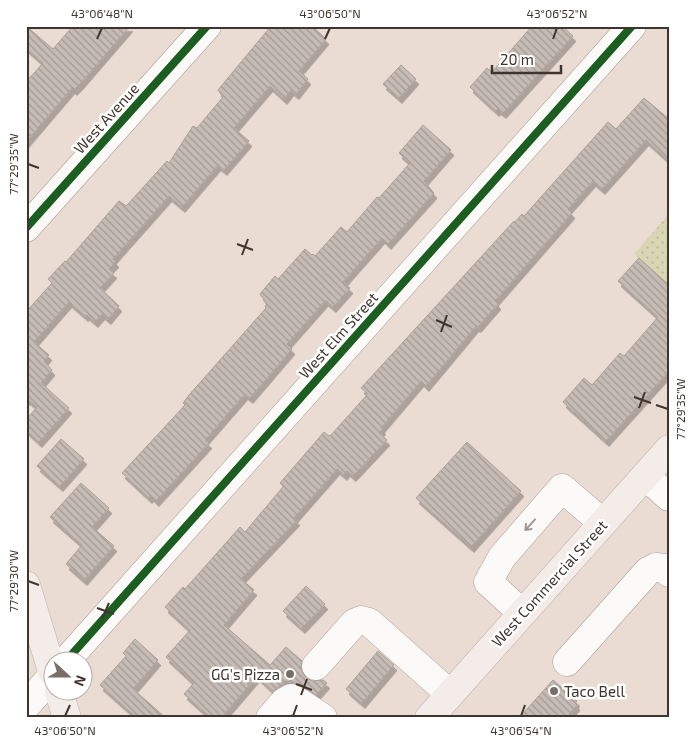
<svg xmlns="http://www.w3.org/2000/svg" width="695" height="744" font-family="'Exo 2',sans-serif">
<defs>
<pattern id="grass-dots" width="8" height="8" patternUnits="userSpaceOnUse" patternTransform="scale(1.25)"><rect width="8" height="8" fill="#d9d6b4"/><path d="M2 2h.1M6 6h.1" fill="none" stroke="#bbb89b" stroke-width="1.8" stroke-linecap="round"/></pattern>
<pattern id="building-back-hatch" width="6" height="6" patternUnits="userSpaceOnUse" patternTransform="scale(1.25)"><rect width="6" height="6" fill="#c6bcb5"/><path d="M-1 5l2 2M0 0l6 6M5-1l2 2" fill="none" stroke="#a29a94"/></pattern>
<filter id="shadow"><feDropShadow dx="3" dy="5.5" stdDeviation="0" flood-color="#0004"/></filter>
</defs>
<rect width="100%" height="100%" fill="#eadcd3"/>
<path fill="url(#grass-dots)" d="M669 214V285L634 254Z"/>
<path fill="url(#building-back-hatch)" stroke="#aba099" filter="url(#shadow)" d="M26 26 53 49 73 26H130L80 84 74 90 72 88 26 142V82L43 63 26 48Z
M271 26H312L326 39 299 71 308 79 296 94 291 90 284 99 270 86 234 128 249 141 224 170 218 165 182 207 169 196 113 259 116 262 109 269 114 273 100 288 119 306 108 319 102 314 95 322 87 315 85 316 69 302 34 342 49 355 44 361 52 370 41 383 69 408 39 442 26 430V420L37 407 27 399 26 400V312L52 283 48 279 65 261 66 262 119 201 126 206 128 204 167 161 169 163 193 126 197 128 223 97 218 90Z
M532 26H562L573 36 503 113 498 109 496 111 470 87 487 68 492 72Z
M401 65 416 79 399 98 383 84Z
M644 98 669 119V161L646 140 602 189 593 181 568 209 572 213 495 301 498 304 478 327 476 326 426 386 421 381 381 428 383 429 379 433 387 440 353 476 347 471 344 475 337 469 294 518 297 520 241 579 254 590 224 625 270 665 286 647 302 661 301 670 306 678 313 681 323 680 327 683 316 695 302 685 286 681 273 691 257 676 221 718H211L184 694 194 683 166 657 190 630 165 607 183 587 185 589 240 527 245 532 282 488 283 486 280 483 324 432 329 436 331 435 366 396 367 393 361 388 514 221 515 222 522 214 524 216 608 122 616 129Z
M423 125 451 150 424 181 434 193 388 244 382 238 343 282 350 288 333 307 326 301H325L287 344 292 349 250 398 245 394 205 440 209 443 156 501 151 496 149 498 122 473 185 405 183 403 189 395 266 308 265 306 267 304 260 294 275 276 278 279 305 249 312 255 313 254 315 256 341 227 347 232 377 197 379 198 410 163 399 153Z
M639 258 669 285V371L606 441 563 402 584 378 592 385 620 353 624 356 658 317 618 281Z
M61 439 84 459 60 486 37 466Z
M467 442 521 491 471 547 416 498Z
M81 483 109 508 92 527 114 546 84 580 66 564 82 545 50 517Z
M306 586 325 604 302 628 283 611Z
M135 639 158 660 133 689 166 718H137L100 685 126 656 123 653Z
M378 651 394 665 362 703 346 689Z
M553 680 577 701 575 703 577 705 566 718H519Z"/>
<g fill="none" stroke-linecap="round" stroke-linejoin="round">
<g stroke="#aaa099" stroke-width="29">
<path id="minor" d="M26 228 207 26
M645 476 669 497
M522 613 488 582 502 557 562 488 603 523
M65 662 632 26
M567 662 648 571 656 567 664 568 669 573
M316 666 354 623 361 620 369 622 450 694
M26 706 52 676
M270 718 284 702 291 698 296 700 323 718"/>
</g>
<g stroke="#c1b1aa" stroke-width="29">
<path id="major" d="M26 585 52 671
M59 692 67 718
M429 718 669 449"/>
</g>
<use href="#minor" stroke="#fcfaf8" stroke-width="28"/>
<use href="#major" stroke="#f4ece9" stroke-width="28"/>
<g stroke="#fff" stroke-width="11">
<path id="cycleway" d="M26 228 207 26
M65 662 632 26"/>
</g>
<use href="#cycleway" stroke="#1b5e20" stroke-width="8"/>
</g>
<defs><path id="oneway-shaft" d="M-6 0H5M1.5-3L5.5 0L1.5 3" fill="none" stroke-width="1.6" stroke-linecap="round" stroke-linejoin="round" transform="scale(1.25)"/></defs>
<use stroke="#9d9893" href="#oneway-shaft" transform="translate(530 525) rotate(132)"/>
<path fill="none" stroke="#3e352e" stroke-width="2" d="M97 39 102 28M325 39 330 28M553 39 557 28M28 164 39 168M237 244 253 250M242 255 248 239M436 320 452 327M441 332 447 315M634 397 651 403M656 405 668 409M639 408 645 392M28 581 39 585M97 608 114 614M102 619 109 603M296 684 312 690M301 695 307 679M65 716 70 705M293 716 297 705M521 716 525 705"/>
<g fill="#7a6f68" stroke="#fff" stroke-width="2">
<circle cx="290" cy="674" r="5"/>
<circle cx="554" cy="691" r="5"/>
</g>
<g text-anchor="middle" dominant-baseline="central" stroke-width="5" stroke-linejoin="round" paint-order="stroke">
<g font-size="15" fill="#3e352e" stroke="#fff">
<text transform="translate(106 118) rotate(-48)">West Avenue</text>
<text transform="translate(338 335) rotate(-48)">West Elm Street</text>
<text transform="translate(549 583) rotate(-48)">West Commercial Street</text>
</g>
<g font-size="15" fill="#3e352e" stroke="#fff" text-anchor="end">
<text x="280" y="674">GG's Pizza</text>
<text x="564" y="691" text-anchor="start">Taco Bell</text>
</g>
</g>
<rect width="695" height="744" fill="none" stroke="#ffffff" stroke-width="55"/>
<g transform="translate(68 676) rotate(111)"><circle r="24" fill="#ffffff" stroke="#b2aeab"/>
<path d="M0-4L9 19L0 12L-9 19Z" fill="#7a6f68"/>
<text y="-8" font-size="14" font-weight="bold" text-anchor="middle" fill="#3e352e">N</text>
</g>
<path d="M492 65v8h69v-8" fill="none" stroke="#3e352e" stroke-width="2.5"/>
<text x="500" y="65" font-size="15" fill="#3e352e" stroke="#ffffff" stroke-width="4" paint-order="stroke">20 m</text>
<rect x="28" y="28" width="640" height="688" fill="none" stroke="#3e352e" stroke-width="2"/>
<g font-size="12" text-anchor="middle" fill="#3e352e">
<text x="102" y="18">43°06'48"N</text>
<text x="330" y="18">43°06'50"N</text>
<text x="557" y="18">43°06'52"N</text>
<text transform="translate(14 164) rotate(-90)" y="4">77°29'35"W</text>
<text transform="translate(681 409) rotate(-90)" y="4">77°29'35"W</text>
<text transform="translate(14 581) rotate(-90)" y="4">77°29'30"W</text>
<text x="65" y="735">43°06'50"N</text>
<text x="293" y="735">43°06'52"N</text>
<text x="521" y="735">43°06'54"N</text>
</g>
</svg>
